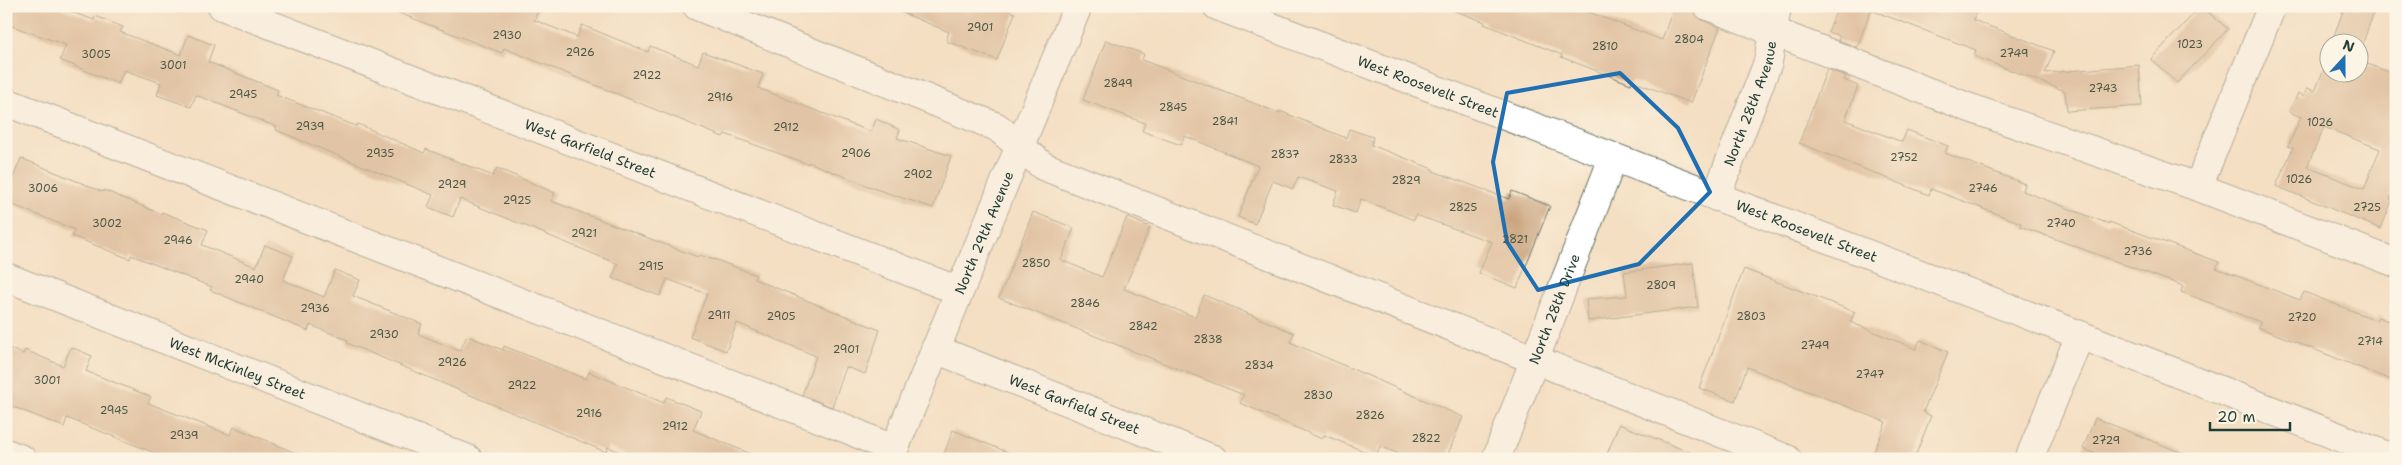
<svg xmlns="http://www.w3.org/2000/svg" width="2402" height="465" font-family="'Shantell Sans',sans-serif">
<rect width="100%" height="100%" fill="#fcf5e5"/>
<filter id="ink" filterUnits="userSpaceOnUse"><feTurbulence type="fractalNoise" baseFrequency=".02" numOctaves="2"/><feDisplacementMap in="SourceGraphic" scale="10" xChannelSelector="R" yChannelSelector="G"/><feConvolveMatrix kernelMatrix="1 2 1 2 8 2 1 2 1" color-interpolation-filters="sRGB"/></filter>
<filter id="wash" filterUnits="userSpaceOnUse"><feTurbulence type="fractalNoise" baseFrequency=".0096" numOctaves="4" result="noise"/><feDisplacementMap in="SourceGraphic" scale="20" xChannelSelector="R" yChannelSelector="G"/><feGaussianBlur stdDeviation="1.12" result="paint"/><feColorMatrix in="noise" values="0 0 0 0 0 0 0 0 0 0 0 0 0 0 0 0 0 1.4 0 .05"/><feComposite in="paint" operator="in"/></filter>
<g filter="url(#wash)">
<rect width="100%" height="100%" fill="#f4dfc2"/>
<g id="blocks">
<path fill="#cba580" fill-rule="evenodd" d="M6 6H55L94 20 95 16 123 27 120 32 181 55 188 35 214 45 208 62 278 90 276 95 356 126 358 124 424 153 426 149 493 176 497 168 555 193 551 201 698 257 699 255 714 260V259L756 275 754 279 880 330 865 374 846 367 832 407 802 395 816 356 737 323 726 351 690 337 707 294 667 279 660 296 612 278 618 264 460 199 453 217 428 207 433 195 276 130 277 127 196 95 191 107 157 95 161 83 124 70 118 84 60 60 66 45 6 24Z
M386 6H540L534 20 577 37 582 25 648 52 650 46 698 65 703 52 763 74 758 88 871 132 876 119 900 130 897 138 951 156 933 208 876 189 808 162V164L725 134 723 137 504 48 502 53 386 8Z
M886 6H996L1015 13 997 60 946 41 949 32Z
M1448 6H1573L1662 40 1674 6H1681L1694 11 1702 20 1720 27 1691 103 1632 81 1631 84 1561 57 1562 55 1484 24 1485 22 1447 8Z
M1838 6H1979L1973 20 2054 51 2045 73 2139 65 2142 106 2067 111 2065 91 1974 56 1976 50 1871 10 1857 47 1838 40 1840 36 1828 32Z
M2201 6 2228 29 2177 83 2151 59Z
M2345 6H2376L2360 51V42H2334L2336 39 2333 38Z
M1106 40 1144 54 1142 60 1279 113 1280 111 1346 138 1349 129 1373 137 1371 145 1433 169V171L1509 199 1512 191 1550 206 1517 288 1479 273 1492 242 1416 215 1414 220 1361 199 1356 213 1333 205 1338 191 1298 177 1293 189 1273 181 1255 224 1238 217 1258 166 1185 136 1181 145 1142 131 1145 123 1083 100Z
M2330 55V72H2360V61L2396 75V183L2390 199 2392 200 2381 229 2276 186 2293 148 2288 146 2301 117 2289 112 2298 93 2304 96 2307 88 2315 91ZM2324 127 2380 149 2364 189 2307 167Z
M1827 69 1846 76 1844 80 1858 86 1845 120 1902 142 1907 130 1948 146 1945 153 2025 184 2023 191 2109 224V222L2219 262 2216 268 2300 300 2304 292 2376 320 2378 317 2396 324V382L2258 327 2260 322 2181 292 2183 286 2020 226 2021 223 1931 189 1929 195 1799 143Z
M21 158 103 192 104 190 161 214 162 212 208 230 202 245 256 267 265 245 293 256 283 280 324 297 335 270 360 280 353 296 422 324 418 334 460 351 467 336 503 350 504 346 586 379 589 372 664 403 666 397 701 411 693 430 763 459H637L608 447 606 452 347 343 348 340 310 325 308 331 210 290 212 287 131 255 130 259 72 236 75 230 6 202V195Z
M1033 212 1074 228 1061 260 1102 277 1127 217 1150 227 1124 289 1195 317 1204 295 1294 333 1290 342 1463 417 1446 459H1411L1380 446 1376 456 1324 435 1322 439 1240 403 1244 395 999 298Z
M1693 263 1698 307 1588 321 1586 299 1627 296 1624 272Z
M1744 269 1855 312 1850 322 1916 349 1920 340 1948 352 1923 412 1931 416 1914 459H1871L1886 422 1747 367 1735 401 1699 388Z
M6 347 23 354 25 350 63 366 71 347 92 356 86 371 151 397 148 403 230 435 234 427 310 459H170L67 418 64 427 6 404Z
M2095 418 2195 458 2194 459H2109L2083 449Z
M1619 424 1704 458V459H1605Z
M953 430 1022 458 1021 459H942Z"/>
</g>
</g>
<g filter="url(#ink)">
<use href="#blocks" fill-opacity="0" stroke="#6a7666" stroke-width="1"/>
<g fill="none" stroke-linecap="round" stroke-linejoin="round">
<g stroke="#6a7666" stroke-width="30">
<g id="minor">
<path id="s1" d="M222 6 959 291"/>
<path d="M697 6 997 127 1043 166 1787 459"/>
<path id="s2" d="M1217 6 2080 335 2395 459"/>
<path d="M1708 6 1970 108 2198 187 2396 263"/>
<path d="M6 102 847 429 894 450"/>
<path d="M2198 187 2272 6"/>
<path id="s3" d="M1716 197 1768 62 1777 6"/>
<path id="s4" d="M6 277 468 459"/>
<path id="s5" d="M935 349 1213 459"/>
<path d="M6 453 22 459"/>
<path id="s6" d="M890 459 1078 6"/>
<path id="s7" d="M1496 459 1613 158"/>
<path d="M2029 459 2080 335"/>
</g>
</g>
<use href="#minor" stroke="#fff" stroke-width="28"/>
</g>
</g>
<path d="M0 0H2402V465H0ZM1620 73 1678 128 1710 192 1639 264 1538 290 1507 242 1493 162 1507 93Z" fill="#f4dfc2" fill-opacity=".55" fill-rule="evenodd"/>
<path fill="none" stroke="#1f6fb2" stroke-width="4" stroke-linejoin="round" d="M1620 73 1678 128 1710 192 1639 264 1538 290 1507 242 1493 162 1507 93Z"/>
<g text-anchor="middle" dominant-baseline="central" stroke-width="5" stroke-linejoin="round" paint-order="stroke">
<g font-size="11" fill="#4a5747">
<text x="980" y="27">2901</text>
<text x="507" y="35">2930</text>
<text x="1689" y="39">2804</text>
<text x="2190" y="44">1023</text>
<text x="1605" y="46">2810</text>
<text x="580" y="52">2926</text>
<text x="2014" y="53">2749</text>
<text x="96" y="54">3005</text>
<text x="173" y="65">3001</text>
<text x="647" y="75">2922</text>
<text x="1118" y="83">2849</text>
<text x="2103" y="88">2743</text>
<text x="243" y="94">2945</text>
<text x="720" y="97">2916</text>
<text x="1173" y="107">2845</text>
<text x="1225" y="121">2841</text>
<text x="2320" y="122">1026</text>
<text x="310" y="126">2939</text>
<text x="786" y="127">2912</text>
<text x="380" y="153">2935</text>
<text x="856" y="153">2906</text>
<text x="1285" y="154">2837</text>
<text x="1904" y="157">2752</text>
<text x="1343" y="159">2833</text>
<text x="918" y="174">2902</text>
<text x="2299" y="179">1026</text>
<text x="1406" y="180">2829</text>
<text x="452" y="184">2929</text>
<text x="43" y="188">3006</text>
<text x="1983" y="188">2746</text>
<text x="517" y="200">2925</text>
<text x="1463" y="207">2825</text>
<text x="2367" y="207">2725</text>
<text x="107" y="223">3002</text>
<text x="2061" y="223">2740</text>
<text x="584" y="233">2921</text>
<text x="1515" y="239">2821</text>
<text x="178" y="240">2946</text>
<text x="2138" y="251">2736</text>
<text x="1036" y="263">2850</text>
<text x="651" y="266">2915</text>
<text x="249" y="279">2940</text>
<text x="1661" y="285">2809</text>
<text x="1085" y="303">2846</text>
<text x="315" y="308">2936</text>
<text x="719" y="315">2911</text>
<text x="781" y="316">2905</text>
<text x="1751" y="316">2803</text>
<text x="2302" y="317">2720</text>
<text x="1143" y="326">2842</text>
<text x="384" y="334">2930</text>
<text x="1208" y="339">2838</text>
<text x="2370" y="341">2714</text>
<text x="1815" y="345">2749</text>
<text x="846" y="349">2901</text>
<text x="452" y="362">2926</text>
<text x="1259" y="365">2834</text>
<text x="1870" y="374">2747</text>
<text x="47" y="380">3001</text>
<text x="522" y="385">2922</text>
<text x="1318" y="395">2830</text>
<text x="114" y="410">2945</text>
<text x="589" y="413">2916</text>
<text x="1370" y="415">2826</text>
<text x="675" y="426">2912</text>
<text x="184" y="435">2939</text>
<text x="1426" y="438">2822</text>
<text x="2106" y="440">2729</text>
</g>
<g font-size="14" fill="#1f3d34" stroke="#fcf5e5">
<text stroke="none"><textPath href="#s2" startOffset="226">West Roosevelt Street</textPath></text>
<text stroke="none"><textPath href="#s3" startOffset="100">North 28th Avenue</textPath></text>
<text stroke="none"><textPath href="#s1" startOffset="395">West Garfield Street</textPath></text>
<text stroke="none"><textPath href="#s2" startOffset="631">West Roosevelt Street</textPath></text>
<text stroke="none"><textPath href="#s6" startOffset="245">North 29th Avenue</textPath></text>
<text stroke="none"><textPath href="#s7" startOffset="161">North 28th Drive</textPath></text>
<text stroke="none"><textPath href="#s4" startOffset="249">West McKinley Street</textPath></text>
<text stroke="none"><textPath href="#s5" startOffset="150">West Garfield Street</textPath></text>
</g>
</g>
<rect width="2402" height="465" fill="none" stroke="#fcf5e5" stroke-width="25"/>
<g transform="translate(2344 58) rotate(21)"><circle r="24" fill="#fcf5e5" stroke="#a4ab9e"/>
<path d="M0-4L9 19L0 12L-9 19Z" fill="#1f6fb2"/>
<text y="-8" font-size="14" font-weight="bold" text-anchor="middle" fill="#1f3d34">N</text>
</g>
<path d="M2210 422v8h80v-8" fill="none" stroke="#1f3d34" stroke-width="2.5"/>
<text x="2217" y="422" font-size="15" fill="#1f3d34" stroke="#fcf5e5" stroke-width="4" paint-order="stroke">20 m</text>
</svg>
